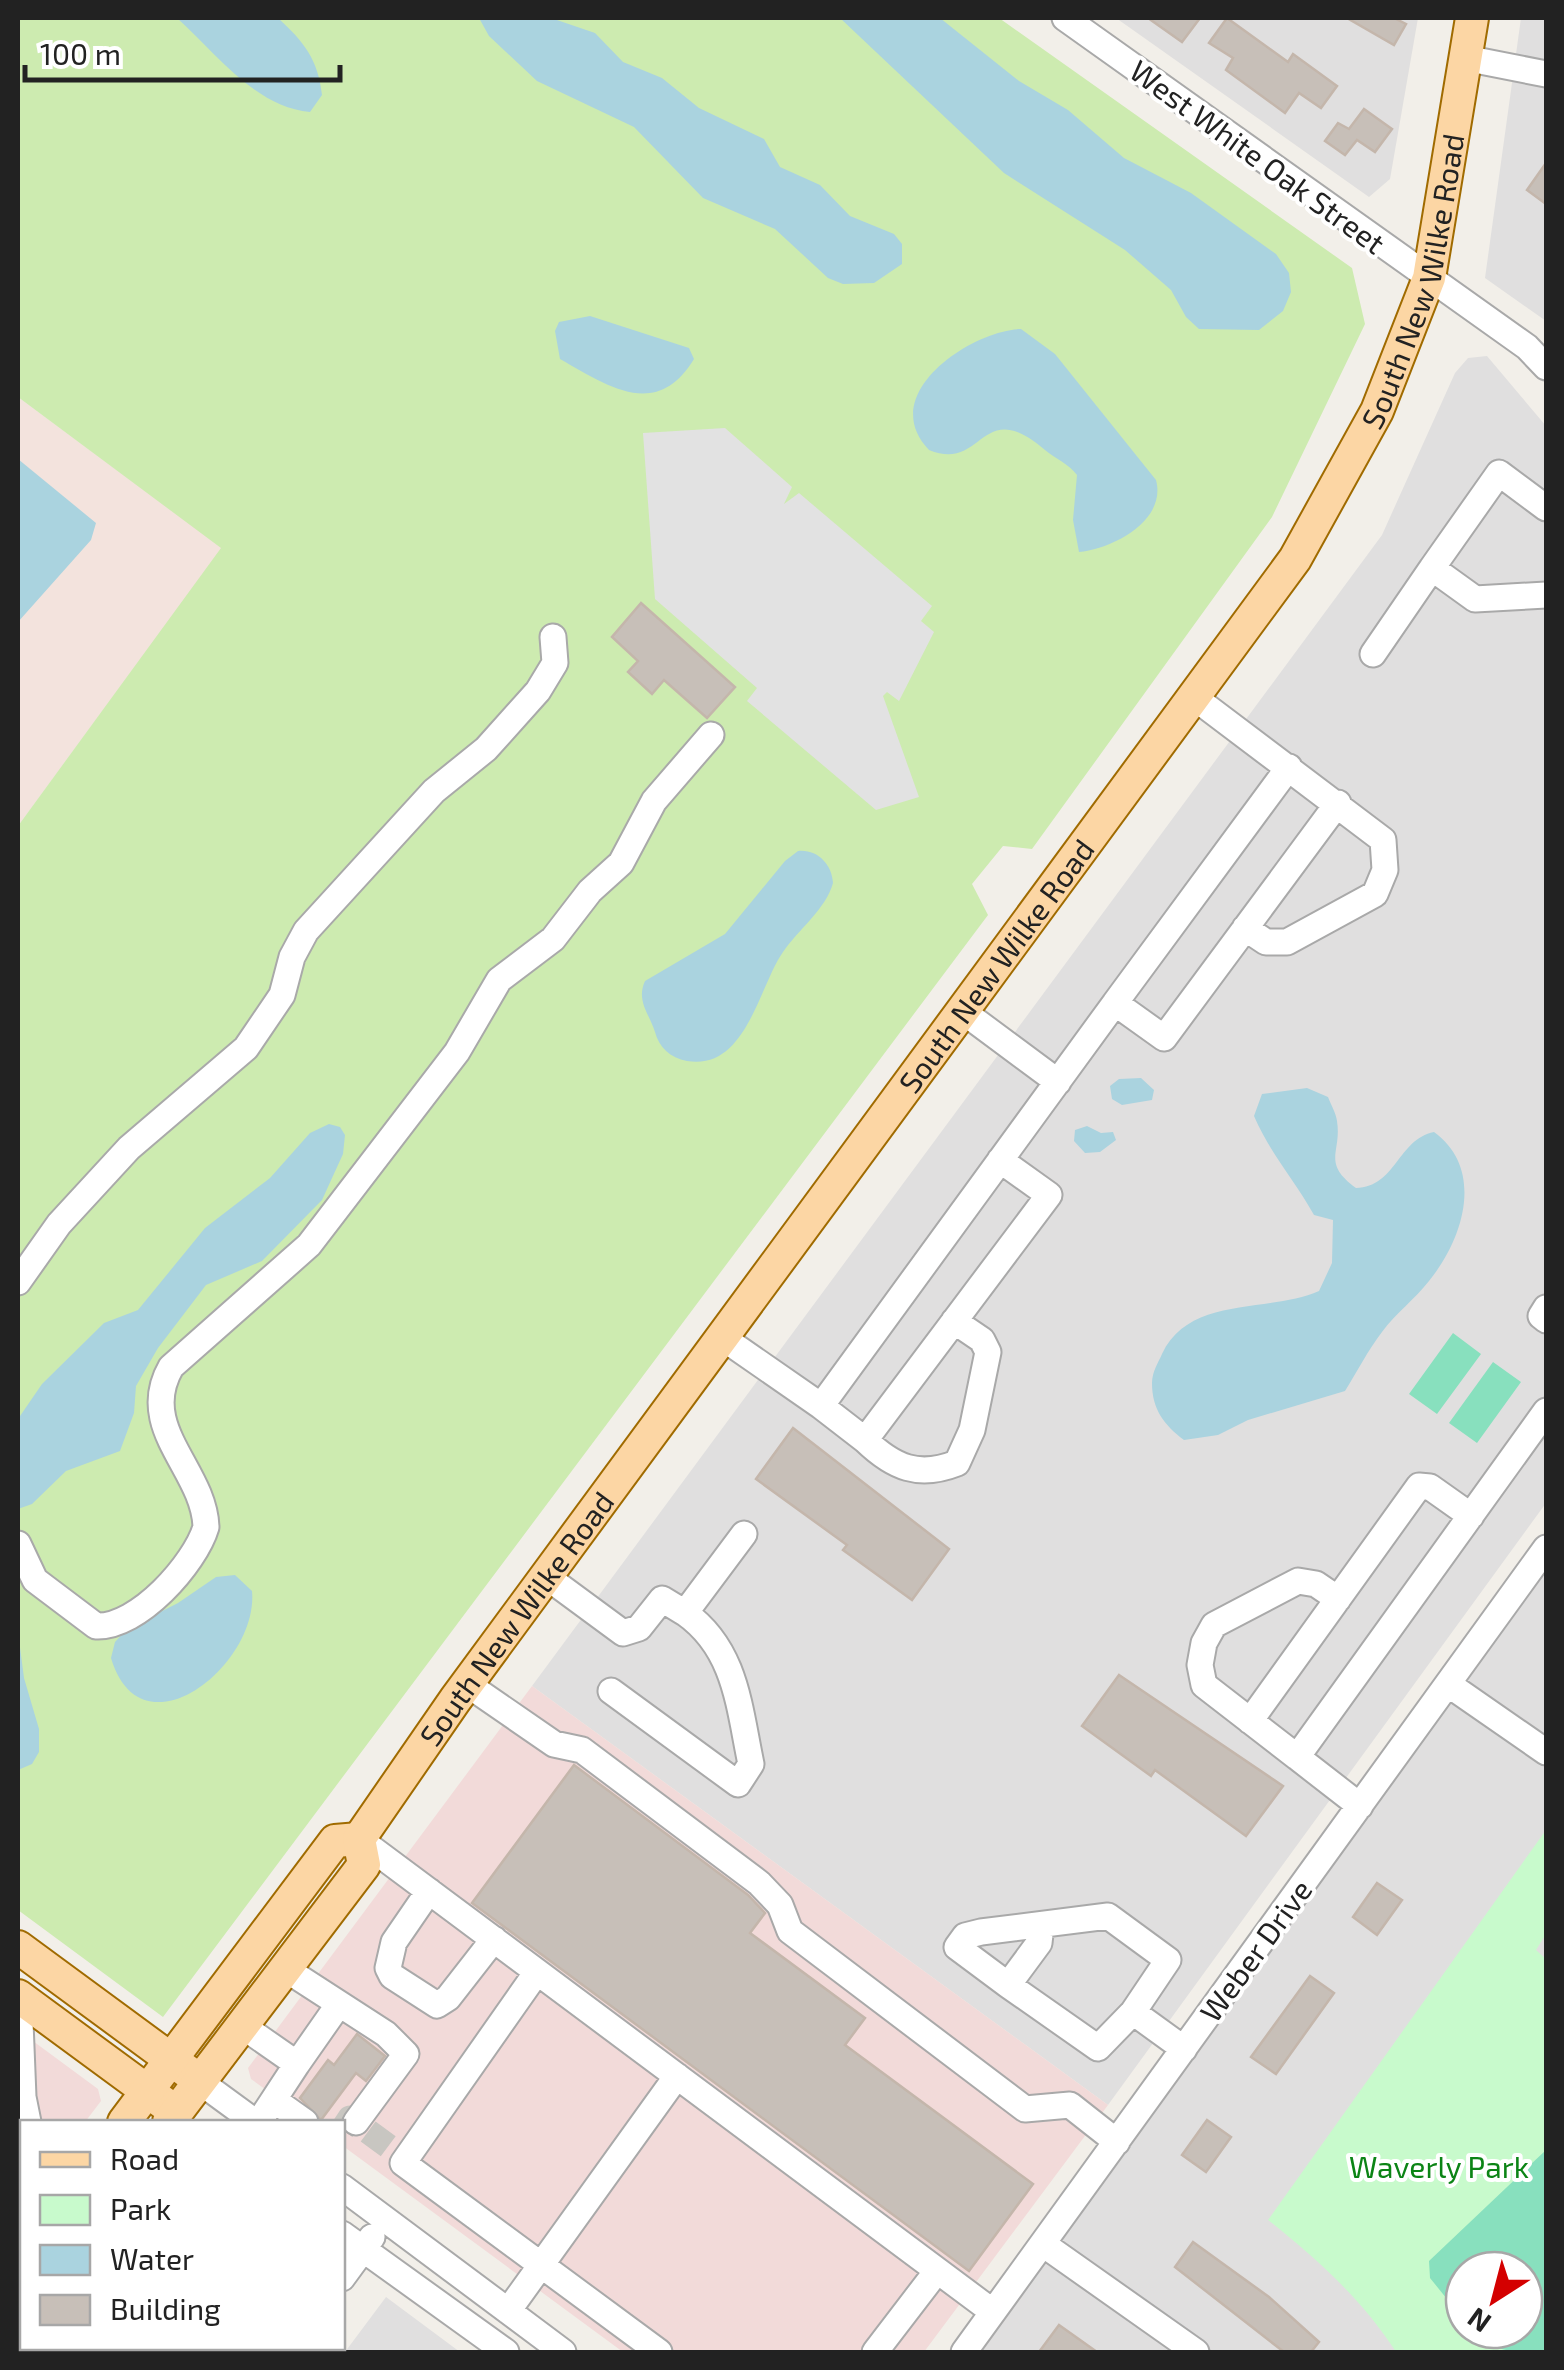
<svg xmlns="http://www.w3.org/2000/svg" width="1564" height="2370" font-family="'Exo 2',sans-serif">
<rect width="100%" height="100%" fill="#f2efe9"/>
<path fill="#e0dfdf" fill-rule="evenodd" d="M1116 18H1418L1390 179 1369 197Z
M1521 18H1546V321L1485 278Z
M1487 356 1546 426V1503L1108 2105 532 1686 1382 535 1455 373 1468 358Z
M1546 1548V2352H964ZM1464 2270H1524V2330H1464Z
M386 2297 460 2352H345Z
M38 2348H200L207 2352H35Z"/>
<path fill="#f2dad9" d="M532 1686 1108 2105 924 2352H623L343 2146 342 2122H311L251 2079 248 2068Z
M18 2030 98 2089 101 2101 85 2122H22V2207L18 2214Z"/>
<path fill="#f3e3dd" d="M18 397 222 548 18 826Z"/>
<path fill="#cdebb0" d="M18 18H999L1352 268 1365 324 1272 517 1032 849 1003 846 972 884 988 915 163 2017 18 1910V826L221 548 18 397Z"/>
<path fill="#c8facc" fill-rule="evenodd" d="M1546 1830V1934L1536 1950 1546 1959V2352H1396C1361 2298 1318 2260 1268 2220ZM1464 2270H1524V2330H1464Z"/>
<path fill="#88e0be" d="M1453 1333 1481 1354 1437 1414 1409 1394Z
M1493 1362 1521 1382 1477 1443 1449 1423Z
M1546 2150V2352C1519 2353 1491 2353 1472 2330H1524V2270H1464V2320L1430 2278 1429 2261Z"/>
<path fill="#e2e2e2" d="M725 428 792 487 784 504 799 493 932 606 921 621 934 632 899 701 887 692 883 696 919 797 876 810 747 701 757 688 655 599 643 433Z"/>
<path fill="#aad3df" d="M177 18H278C304 42 318 59 322 95L310 112C255 107 216 53 177 18Z
M479 18H551L595 33 623 62 662 78 699 108 764 139 780 167 820 185 850 216 894 234 902 244V264L874 283 843 284 828 278 775 229 703 198 634 127 537 81 489 36Z
M840 18H940L1019 81 1068 110 1124 158 1191 193 1276 254 1289 273 1291 292 1283 311 1259 330 1199 329 1186 317 1171 290 1125 250 1004 173Z
M590 316 689 348 694 359C657 420 609 387 560 359L555 331 559 322Z
M1021 329 1055 354 1156 480C1167 521 1112 549 1079 552L1073 520 1077 475C1069 464 1056 459 1045 450 980 394 984 473 929 450 875 394 972 330 1021 329Z
M18 459 96 523 91 540 18 622Z
M798 851C817 849 832 864 833 883 826 909 798 930 783 952 759 986 746 1071 687 1061 670 1058 659 1047 655 1032 649 1013 636 1001 645 981L725 934 785 861Z
M1141 1078 1154 1090 1152 1100 1122 1105 1112 1099 1110 1086 1119 1079Z
M1307 1088 1328 1097C1331 1105 1336 1113 1337 1121 1342 1153 1321 1162 1356 1188 1396 1187 1398 1139 1434 1132 1485 1169 1464 1238 1429 1281 1415 1299 1396 1313 1382 1332 1368 1350 1357 1372 1345 1391L1248 1420 1218 1435 1184 1440C1164 1425 1152 1409 1152 1383 1152 1372 1158 1363 1162 1354 1189 1295 1270 1313 1319 1291L1332 1263 1333 1220 1314 1215C1294 1179 1271 1155 1254 1116L1262 1094Z
M329 1124 340 1127 345 1135 343 1154 322 1200 262 1261 206 1285 158 1348 136 1386 134 1413 120 1451 66 1471 32 1504 18 1509V1419L42 1384 104 1323 138 1310 205 1228 270 1178 310 1133Z
M1087 1126 1101 1133 1113 1132 1116 1140 1100 1152 1085 1153 1074 1141 1075 1130Z
M235 1575 252 1591C259 1665 141 1759 111 1658L115 1642 127 1629 178 1603 216 1577Z
M18 1632 24 1678 39 1729V1752L32 1764 18 1770Z"/>
<path fill="#c7bfb8" stroke="#c4b6ab" stroke-width="2.5" d="M1148 18H1200L1182 42Z
M1227 18 1288 62 1293 54 1337 86 1321 108 1299 93 1285 113 1226 70 1233 58 1209 43Z
M1347 18H1394L1406 24 1394 45Z
M1364 109 1392 129 1375 152 1357 140 1345 155 1325 141 1338 123 1349 129Z
M1546 163V204L1527 190Z
M641 603 735 687 707 718 664 680 652 694 628 672 638 661 612 637Z
M793 1428 949 1549 912 1600 843 1550 847 1545 756 1479Z
M1119 1675 1283 1786 1246 1836 1155 1770 1151 1776 1082 1726Z
M574 1765 748 1895 765 1913 750 1933 865 2018 845 2045 1033 2184 969 2271 472 1903Z
M1377 1883 1402 1900 1377 1935 1353 1917Z
M1310 1976 1334 1993 1276 2074 1251 2057Z
M357 2034 385 2056 366 2081 356 2073 321 2120 300 2098 328 2060 334 2065Z
M1207 2120 1231 2137 1206 2172 1182 2155Z
M1193 2242 1269 2297 1319 2342 1311 2352H1284L1175 2267Z
M1059 2325 1097 2352H1039Z"/>
<g fill="none" stroke-linecap="round" stroke-linejoin="round">
<path stroke="#c8c6c1" stroke-width="25" stroke-dasharray="25 12" stroke-linecap="butt" d="M342 2130 350 2118 404 2158"/>
<g stroke="#a9a9a9" stroke-width="29">
<path id="minor" d="M1065 18 1527 347 1546 367
M1465 58 1546 74
M1432 568 1499 473 1546 508
M1373 654 1432 568 1475 599 1546 595
M1195 698 1383 840 1385 870 1375 894 1287 942H1266L1245 928
M1289 767 1115 1003 1164 1038 1338 803
M965 1013 1058 1082
M18 1282 59 1224 129 1148 246 1048 282 995 292 957 306 931 434 791 486 749 538 691 555 663 553 637
M1546 1308 1541 1316 1546 1320
M723 1338 821 1406 1115 1003
M821 1406 865 1440 1049 1195 1000 1160
M865 1440C894 1468 919 1478 957 1463L972 1430 988 1352 982 1340 954 1321
M18 1544 35 1580 96 1626C138 1628 195 1564 206 1527 204 1469 136 1428 171 1367L309 1245 457 1052 499 980 553 939 590 891 621 863 654 801 711 735
M547 1577 623 1633 639 1628 662 1599 685 1613 744 1534
M467 1684 554 1744 582 1750 759 1883 780 1905 790 1931 1025 2109 1070 2105 1117 2142
M1448 1684 1546 1752
M611 1691 738 1784 751 1764C739 1707 736 1649 685 1613
M1250 1721 1419 1486 1430 1487 1471 1516
M1297 1757 1204 1685 1200 1665 1204 1643 1214 1625 1298 1581 1316 1584 1338 1599
M1360 1806 1297 1757 1546 1411
M359 1839 993 2312
M429 1891 394 1942 388 1968 392 1976 437 2005 448 1998 494 1939
M1041 1925 1039 1943 1008 1985 957 1947 965 1936 981 1932 1108 1916 1168 1960 1133 2012 1184 2049
M284 1968 386 2034 406 2054 356 2122
M537 1972 403 2163 659 2352
M1008 1985 1098 2048 1133 2012
M19 1997 23 2097 28 2122
M241 2025 297 2064 259 2122
M297 2064 339 2004
M199 2081 255 2122
M274 2100 305 2122
M342 2187 563 2352
M342 2234 506 2352
M1043 2244 1196 2352
M342 2278 372 2237
M508 2311 677 2076
M287 2352 291 2348
M875 2352 937 2271
M964 2352 1546 1548"/>
</g>
<g stroke="#a06b00" stroke-width="36">
<g id="major">
<path d="M18 1947 188 2072"/>
<path d="M18 1996 165 2104"/>
<path d="M124 2122 335 1841 359 1839"/>
<path id="s1" d="M169 2122 364 1865 359 1839 455 1700 1295 559 1377 411 1429 278 1472 18"/>
<path d="M18 2263 22 2256"/>
<path d="M18 2325 22 2319"/>
</g>
</g>
<use href="#minor" stroke="#fff" stroke-width="25"/>
<use href="#major" stroke="#fcd6a4" stroke-width="32"/>
</g>
<g text-anchor="middle" dominant-baseline="central" stroke-width="8" stroke-linejoin="round" paint-order="stroke">
<g font-size="30" fill="#222" stroke="#fff">
<text transform="translate(1258 156) rotate(36)">West White Oak Street</text>
<text stroke="none"><textPath href="#s1" startOffset="2240">South New Wilke Road</textPath></text>
<text stroke="none"><textPath href="#s1" startOffset="1430">South New Wilke Road</textPath></text>
<text stroke="none"><textPath href="#s1" startOffset="620">South New Wilke Road</textPath></text>
<text transform="translate(1255 1950) rotate(-54)">Weber Drive</text>
</g>
<g font-size="30" fill="#0c8416" stroke="#fff">
<text x="1439" y="2166">Waverly Park</text>
</g>
</g>
<rect width="1564" height="2370" fill="none" stroke="#222222" stroke-width="40"/>
<rect x="20" y="2120" width="325" height="230" fill="#ffffff" stroke="#a7a7a7" stroke-width="2.5"/>
<rect x="40" y="2152" width="50" height="15" fill="#fcd6a4" stroke="#a7a7a7" stroke-width="2.5"/>
<text x="110" y="2170" font-size="30" fill="#222222">Road</text>
<rect x="40" y="2195" width="50" height="30" fill="#c8facc" stroke="#a7a7a7" stroke-width="2.5"/>
<text x="110" y="2220" font-size="30" fill="#222222">Park</text>
<rect x="40" y="2245" width="50" height="30" fill="#aad3df" stroke="#a7a7a7" stroke-width="2.5"/>
<text x="110" y="2270" font-size="30" fill="#222222">Water</text>
<rect x="40" y="2295" width="50" height="30" fill="#c7bfb8" stroke="#a7a7a7" stroke-width="2.5"/>
<text x="110" y="2320" font-size="30" fill="#222222">Building</text>
<g transform="translate(1494 2300) rotate(216)"><circle r="48" fill="#ffffff" stroke="#a7a7a7" stroke-width="2.5"/>
<path d="M0-8L18 38L0 25L-18 38Z" fill="#d40000"/>
<text y="-15" font-size="28" font-weight="bold" text-anchor="middle" fill="#222222">N</text>
</g>
<path d="M25 65v15h315v-15" fill="none" stroke="#222222" stroke-width="5"/>
<text x="40" y="65" font-size="30" fill="#222222" stroke="#ffffff" stroke-width="8" paint-order="stroke">100 m</text>
</svg>
